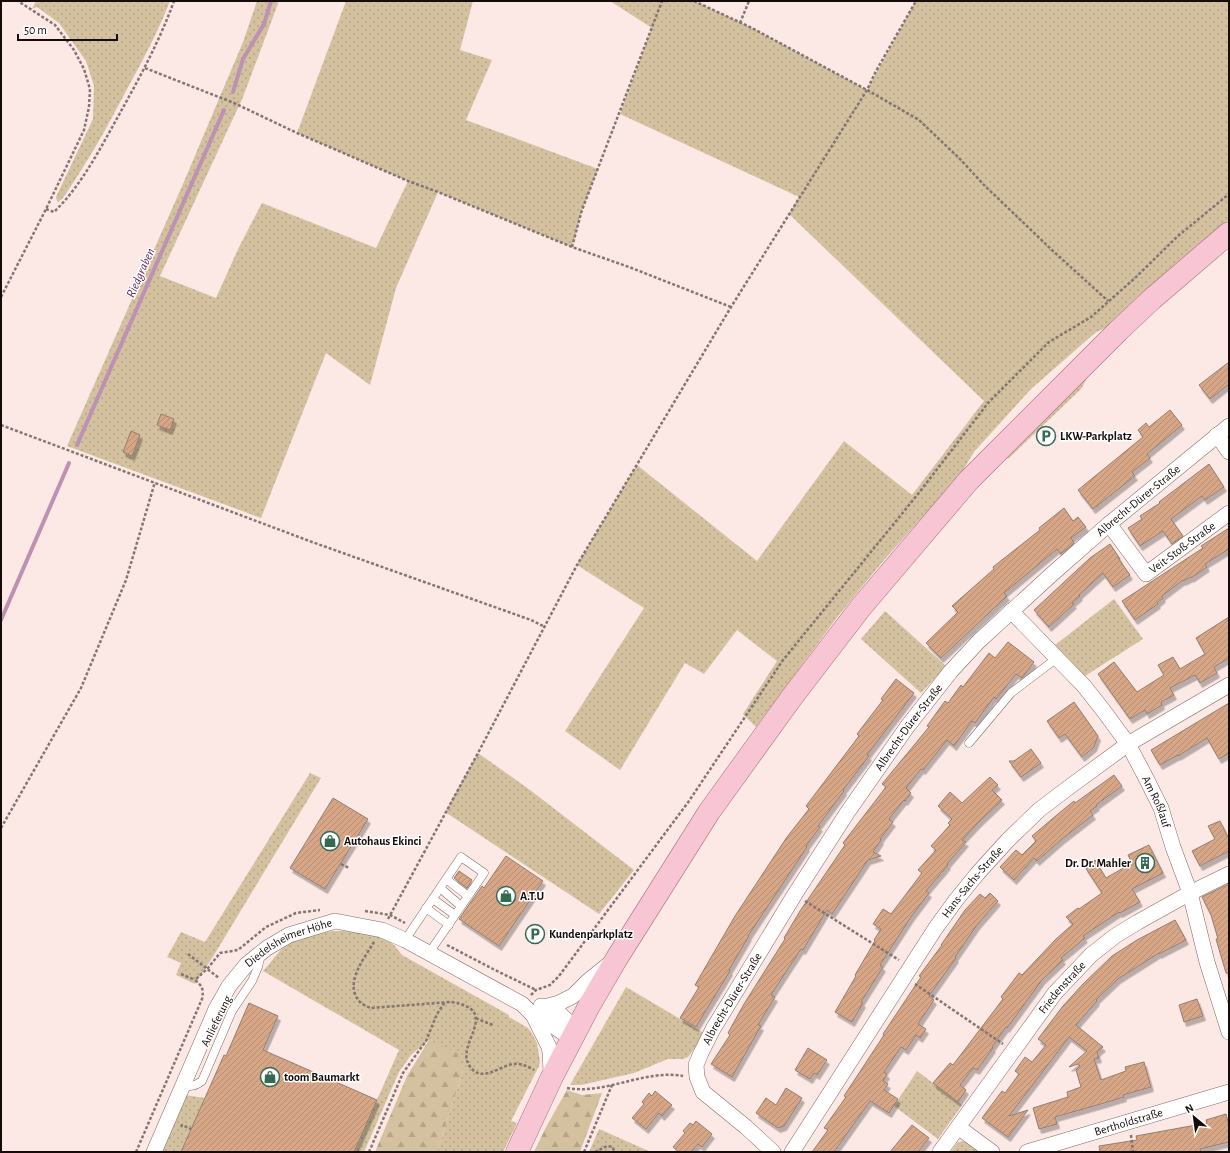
<svg xmlns="http://www.w3.org/2000/svg" width="1230" height="1153" font-family="'Alegreya Sans',sans-serif">
<defs>
<pattern id="green-dots" width="8" height="8" patternUnits="userSpaceOnUse"><rect width="8" height="8" fill="#d4c19f"/><path d="M2 2h.1M6 6h.1" fill="none" stroke="#b5a488" stroke-width="1.8" stroke-linecap="round"/></pattern>
<pattern id="forest-firs" width="22" height="20" patternUnits="userSpaceOnUse"><rect width="22" height="20" fill="#d4c19f"/><path d="M5 1l3.5 6h-7zM16 11l3.5 6h-7z" fill="#b5a488"/></pattern>
<pattern id="building-hatch" width="6" height="6" patternUnits="userSpaceOnUse"><rect width="6" height="6" fill="#d6a687"/><path d="M-1 1l2-2M0 6l6-6M5 7l2-2" fill="none" stroke="#b78e73"/></pattern>
<filter id="shadow"><feDropShadow dx="2.5" dy="4.5" stdDeviation="0" flood-color="#0004"/></filter>
</defs>
<rect width="100%" height="100%" fill="#fce9e6"/>
<path fill="url(#green-dots)" d="M36 1H170C158 32 142 62 126 91 107 128 86 164 63 198L58 202 57 201 56 197 93 119 94 86 86 61 59 23 37 7 32 9Z
M257 1H279L243 97 160 276 216 298 239 247 262 203 376 248 408 181 297 133 346 1H473L460 50 492 60 466 120 598 169 582 210 572 247 438 192 396 288 370 385 326 353 261 518 67 446 183 184 243 42Z
M610 1H694L752 28 867 90 916 1H1229V220L1140 296 1107 327 1095 333 1031 389 974 452 960 475 884 560 838 616 756 727 743 714 777 661 737 630 704 674 685 663 620 770 565 731 644 608 577 565 637 465 757 561 844 441 912 495 984 401 789 214 799 197 620 114 652 28Z
M1090 373 1081 389 1009 458 1000 460Z
M1114 599 1143 639 1085 676 1055 645Z
M885 611 946 666 921 693 861 639Z
M478 753 530 790 634 870 599 914 445 812Z
M310 773 321 778 214 955 195 984 176 975 181 963 167 957 181 932 205 942Z
M332 931C351 931 378 931 394 945 397 948 399 952 402 955L509 1015V1017L528 1028 531 1032 537 1043 540 1061 539 1066 511 1121 517 1123 503 1152H437L463 1071 429 1040 411 1055 399 1072 364 1152H354L399 1050 263 971C270 964 276 954 284 947 297 937 316 934 332 931Z
M626 987 704 1033 692 1052 688 1057 683 1059H668L634 1073 581 1085H570Z
M917 1071 962 1105 938 1139 894 1106Z
M185 1095 205 1098 181 1152H160Z
M599 1129 651 1152H589Z
M962 1141 966 1142 983 1152H951L957 1143Z"/>
<path fill="url(#forest-firs)" d="M429 1040 457 1053 463 1071 437 1152H375L407 1076Z
M567 1090 582 1095 602 1093 580 1152H534L546 1127Z"/>
<g fill="none" stroke-linecap="round" stroke-linejoin="round">
<path stroke="#bd91b3" stroke-width="4" d="M233 92 243 59 264 24 271 1
M77 445 224 110
M1 620 69 463"/>
</g>
<path fill="url(#building-hatch)" stroke="#947d6e" filter="url(#shadow)" d="M1229 362V384L1210 399 1199 385Z
M1170 410 1182 425 1147 454 1150 458 1132 472 1135 476 1093 509 1078 490 1143 437 1138 430 1146 423 1149 427Z
M161 414 174 419 170 430 157 425Z
M131 431 140 435 132 456 123 452Z
M1209 464 1224 487 1205 500 1202 496 1171 519 1183 536 1172 544 1163 531 1140 546 1128 528 1142 519 1140 516 1160 503 1159 502Z
M1064 508 1073 521 1078 517 1086 527 1071 538 1074 543 1061 554 1057 549 1004 593 1007 596 941 658 926 643 958 612 952 606 994 569 993 567 1040 530 1039 528Z
M1229 528V549L1205 564 1207 567 1191 578V577L1183 581V580L1162 596 1163 598 1157 603 1158 604 1135 620 1122 601 1203 548 1201 546Z
M1110 544 1120 559 1118 558 1130 575 1113 587 1103 573 1079 595 1080 596 1072 603 1074 604 1049 627 1034 610 1090 558Z
M1229 617V658L1214 667 1217 673 1200 683 1195 675 1170 688 1174 695 1161 702 1162 705 1147 714 1145 710 1130 719 1098 674 1114 662 1137 692 1164 675 1158 665 1173 657 1180 669 1205 654 1196 638Z
M1008 642 1034 662 1022 678 1016 674 996 699 994 697 975 723 972 721 954 746 947 740 923 770 921 769 906 788 911 793 905 801 904 800 889 819 893 822 880 839 881 840 873 852 881 856 868 860 832 914 827 910 803 950 801 949 771 995 775 997 758 1025 761 1026 732 1077 711 1064 730 1035 728 1033 744 1004 785 939 784 938 800 911 845 845 843 843 886 787 882 784 929 727 927 726 945 701 948 703 961 685 963 687 989 653 995 658Z
M896 679 914 693 867 755 869 756 843 790 844 791 818 826 820 827 806 846 807 847 748 936H749L729 970 730 971 696 1027 680 1018 699 987 695 985 735 916 787 837 809 809 806 806 859 736 857 734 883 700 881 699Z
M1074 702 1098 736 1094 747 1082 757 1065 734 1059 738 1047 721Z
M1229 703V753L1219 759 1207 738 1178 756V755L1160 765 1151 750Z
M1031 749 1041 763 1021 777 1009 761H1014Z
M1114 775 1122 786 1096 805 1097 806 1090 811 1093 815 1062 839 1037 861 1034 858 1014 880 1000 867 1016 850 1022 855 1036 841 1032 836 1058 814 1074 801 1075 803Z
M990 777 998 785 992 790 1002 800 979 822 962 840 966 842 947 864 948 865 926 891 929 893 911 917 880 965 883 967 861 1002 863 1003 852 1022 835 1012 856 976 855 975 875 941 874 940 881 929 873 924 883 909 891 914 922 873 918 870 936 850 931 846 950 825 948 823 952 819 938 806 950 792 962 803Z
M333 798 368 819 325 889 290 868Z
M1220 821 1229 839V851L1200 866 1192 851 1215 839 1208 826Z
M1149 845 1163 873 1132 889 1140 902 1120 913 1119 912 1083 936 1085 938 1061 958 1063 960 1042 980 1007 1028 1006 1027 992 1047 993 1048 977 1070 973 1068 960 1085 966 1090 958 1102 933 1083 950 1063 953 1065 1003 999 1001 997 1019 973 1022 975 1056 939 1073 924 1066 917 1078 908 1079 909 1102 893 1085 867 1095 860 1106 878 1132 863 1128 855Z
M506 856 543 881 499 946 459 919 482 886 484 888Z
M459 871 472 880 467 888 454 878Z
M1229 884V973H1226L1216 939H1218L1211 915 1202 897Z
M990 893 998 901 977 925 955 957 956 958 929 996 934 1000 918 1024 926 1029 920 1038 916 1035 906 1050 901 1047 884 1072 887 1074 883 1081 888 1084 884 1090 898 1099 889 1113 870 1101 834 1152H812L828 1130 824 1128 846 1097 844 1096 884 1035 883 1034 921 977 919 976 942 945H941L965 910 980 894 985 898Z
M1175 920 1186 940 1159 954V953L1118 979 1096 1000 1097 1001 1076 1025 1103 1047 1097 1052 1099 1058 1094 1059 1101 1080 1126 1071 1125 1067 1144 1062 1151 1087 1123 1095 1124 1097 1101 1104 1055 1117 1057 1124 1039 1129 1033 1108 1068 1097 1067 1092 1081 1087 1076 1070 1080 1066 1078 1064 1069 1067 1087 1051 1069 1037 1009 1116 1028 1110 1008 1137 982 1118 1002 1091 1005 1093 1019 1074 1015 1071 1025 1057 1032 1062 1046 1045 1038 1039 1063 1006 1083 984 1112 956 1137 940Z
M1197 999 1203 1016 1184 1022 1179 1005Z
M249 1003 278 1016 263 1050 377 1100 354 1152H181L224 1055 226 1056Z
M808 1048 827 1060 817 1075 814 1073 810 1079 795 1070Z
M786 1088 802 1098 784 1126 778 1128 756 1113 766 1098 776 1105Z
M655 1091 672 1105 662 1116 659 1113 646 1129 632 1118 644 1104 642 1102 649 1093 652 1096Z
M1226 1114 1229 1126V1142L1200 1149 1201 1152H1100L1099 1146 1137 1140 1136 1136 1207 1123 1206 1120Z
M696 1121 712 1134 702 1147 698 1144 691 1152H679L673 1147 685 1133 683 1131 690 1123 693 1125Z
M912 1125 929 1138 918 1152H890Z"/>
<g fill="none" stroke-linecap="round" stroke-linejoin="round">
<g stroke="#836864" stroke-width="9">
<path id="lane" d="M969 743 1011 693 1057 658
M446 879 468 896
M440 888 461 906
M433 899 455 915
M426 908 449 925
M405 940 461 857 484 873 429 953
M183 1085C191 1087 195 1086 202 1081L232 1011 252 981 258 967 261 954"/>
</g>
<g stroke="#836864" stroke-width="16">
<g id="street">
<path d="M1217 435 1229 452"/>
<path id="s1" d="M1109 524 1146 574 1229 513"/>
<path id="s2" d="M1011 611 1084 686 1103 710 1128 744 1145 776 1161 808 1173 847 1190 893 1207 962 1229 1032"/>
<path d="M541 1006 560 1014 576 1029"/>
<path d="M544 1007 559 1003 573 996 588 981 609 964"/>
<path d="M533 1015 550 1024 571 1038"/>
<path d="M958 1127 992 1152"/>
<path id="s3" d="M154 1152 216 1009 229 986 247 964 267 948 289 935 335 921 382 930 405 940 522 1004 533 1015 549 1047 550 1052 551 1071"/>
<path id="s4" d="M773 1152 746 1127 703 1092 697 1077 696 1065 701 1053 713 1029 795 894 847 813 907 727 951 671 979 641 1051 575 1109 524 1229 426"/>
<path id="s5" d="M792 1152 935 929 956 900 978 873 1008 840 1039 810 1068 788 1128 744 1229 685"/>
<path id="s6" d="M940 1152 1055 993 1091 955 1115 936 1138 922 1190 893 1229 874"/>
<path id="s7" d="M1027 1152 1229 1092"/>
</g>
</g>
<g stroke="#a66b7a" stroke-width="23">
<path id="primary" d="M517 1152 552 1077 589 1006 617 958 709 812 792 697 861 607 969 480 1118 331 1152 299 1229 233"/>
</g>
<path stroke="#837573" stroke-width="2.5" stroke-dasharray="3 2" stroke-linecap="butt" d="M694 1 752 28 867 90 919 120 960 159 984 185 1052 250 1108 301
M740 23 749 1
M145 68 234 103 297 133 408 181 438 192 572 247 629 267 731 307
M46 209 54 212C82 185 101 147 120 113 140 77 160 40 174 1
M572 247 582 210 662 1
M1 297 46 209 84 130 89 107 90 89 84 69 74 50 55 25 18 1
M1 425 312 542 531 620 545 627
M1 828 81 688 126 580 155 482
M341 864 349 868
M805 901 899 960
M365 911 390 915 405 923
M388 919 478 753 577 565 731 307 867 90 876 71 916 1
M374 942C364 959 343 984 360 1002 363 1005 368 1007 371 1008L451 1002C503 1010 455 1044 469 1065 481 1084 497 1067 513 1064 521 1063 527 1066 534 1070
M447 945 493 969 536 990
M188 954 219 978
M181 974 195 980
M915 984 1003 1044
M531 995 536 990 550 985 559 976 689 801 783 660 918 494 988 403 1049 342 1091 317 1135 278 1178 236 1229 194
M476 1018 480 1020 493 1025
M567 1088C606 1095 644 1069 683 1076
M181 1127 182 1125 191 1129
M1131 1135 1133 1152
M136 1152 202 999C204 989 202 986 195 980L208 968 220 953 238 950 266 927 296 913 320 910
M369 1152 403 1073 426 1041 437 1014 445 1002
M584 1152 612 1085
M595 1152 607 1146 613 1147 614 1152"/>
<use href="#lane" stroke="#fff" stroke-width="8"/>
<use href="#street" stroke="#fff" stroke-width="15"/>
<use href="#primary" stroke="#f8c5d4" stroke-width="22"/>
</g>
<defs>
<g id="parking-ring" transform="scale(1)"><circle r="9.5" fill="#fff" stroke="#346a51" stroke-width="1.5"/><path d="M-3.5-5.5H1a3.5 3.5 0 0 1 0 7H-1V5.5H-3.5ZM-1-3.4V-.6H.8a1.4 1.4 0 0 0 0-2.8Z" fill="#346a51"/></g>
<g id="shop-ring" transform="scale(1)"><circle r="9.5" fill="#fff" stroke="#346a51" stroke-width="1.5"/><path d="M-5-2.5h2.3a2.7 3.5 0 0 1 5.4 0H5L5.5 6h-11ZM-1.5-2.5h3a1.5 2.3 0 0 0-3 0Z" fill="#346a51"/></g>
<g id="building-ring" transform="scale(1)"><circle r="9.5" fill="#fff" stroke="#346a51" stroke-width="1.5"/><path d="M-4-6H4V6H1V3H-1V6H-4ZM-2.5-4.3h1.7v1.8h-1.7ZM.8-4.3h1.7v1.8H.8ZM-2.5-1h1.7V.8h-1.7ZM.8-1h1.7V.8H.8Z" fill="#346a51"/></g>
</defs>
<g fill-rule="evenodd">
<use href="#parking-ring" x="1046" y="436"/>
<use href="#shop-ring" x="330" y="841"/>
<use href="#building-ring" x="1145" y="863"/>
<use href="#shop-ring" x="506" y="896"/>
<use href="#parking-ring" x="535" y="934"/>
<use href="#shop-ring" x="270" y="1077"/>
</g>
<g text-anchor="middle" dominant-baseline="central" stroke-width="3" stroke-linejoin="round" paint-order="stroke">
<g font-size="12" font-weight="bold" fill="#150b0a" stroke="#fff" text-anchor="start">
<text x="1060" y="436">LKW-Parkplatz</text>
<text x="344" y="841">Autohaus Ekinci</text>
<text x="1131" y="863" text-anchor="end">Dr. Dr. Mahler</text>
<text x="520" y="896">A.T.U</text>
<text x="549" y="934">Kundenparkplatz</text>
<text x="284" y="1077">toom Baumarkt</text>
</g>
<g font-size="12" fill="#150b0a" stroke="#fff">
<text stroke="none"><textPath href="#s4" startOffset="844">Albrecht-Dürer-Straße</textPath></text>
<text stroke="none"><textPath href="#s1" startOffset="107">Veit-Stoß-Straße</textPath></text>
<text stroke="none"><textPath href="#s4" startOffset="520">Albrecht-Dürer-Straße</textPath></text>
<text stroke="none"><textPath href="#s2" startOffset="242">Am Roßlauf</textPath></text>
<text stroke="none"><textPath href="#s5" startOffset="325">Hans-Sachs-Straße</textPath></text>
<text stroke="none"><textPath href="#s3" startOffset="258">Diedelsheimer Höhe</textPath></text>
<text stroke="none"><textPath href="#s6" startOffset="205">Friedenstraße</textPath></text>
<text stroke="none"><textPath href="#s4" startOffset="196">Albrecht-Dürer-Straße</textPath></text>
<text transform="translate(216 1021) rotate(-64)">Anlieferung</text>
<text stroke="none"><textPath href="#s7" startOffset="106">Bertholdstraße</textPath></text>
</g>
<g font-size="13" font-style="italic" fill="#68305e" stroke="#fff">
<text transform="translate(141 273) rotate(-66)">Riedgraben</text>
</g>
</g>
<rect width="1230" height="1153" fill="none" stroke="#150b0a" stroke-width="4"/>
<g transform="translate(1194 1117) rotate(331)" stroke="#ffffff" stroke-width="3" paint-order="stroke">
<path d="M0-3L7 15L0 10L-7 15Z" fill="#150b0a"/>
<text y="-6" font-size="11" font-weight="bold" text-anchor="middle" fill="#150b0a">N</text>
</g>
<path d="M18 34v6h99v-6" fill="none" stroke="#150b0a" stroke-width="2"/>
<text x="24" y="34" font-size="12" fill="#150b0a" stroke="#ffffff" stroke-width="3" paint-order="stroke">50 m</text>
</svg>
